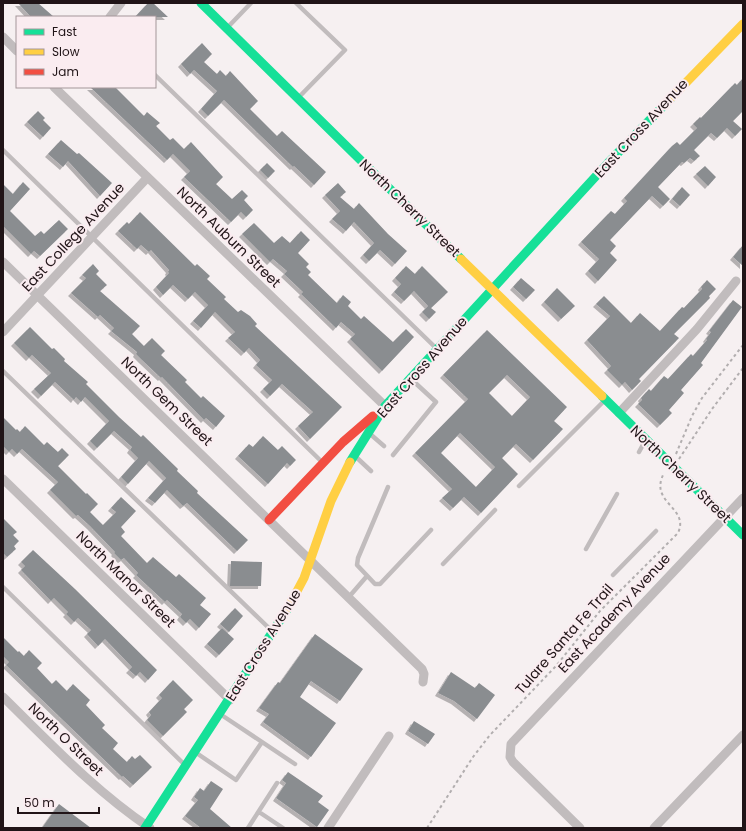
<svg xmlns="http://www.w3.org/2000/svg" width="746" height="831" font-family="Poppins,sans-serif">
<defs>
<filter id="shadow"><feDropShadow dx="-3" dy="3" stdDeviation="0" flood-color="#0004"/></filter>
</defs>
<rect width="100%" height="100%" fill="#f6f0f1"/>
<path fill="#8a8d90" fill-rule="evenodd" filter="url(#shadow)" d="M18 3H38L54 17H31Z
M148 3H153L168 17H135Z
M202 43 212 54 204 62 217 74 220 70 226 76 230 71 258 101 250 109 277 136 282 131 326 172 314 185 294 166 293 167 224 100 208 116 201 109 217 91 194 70 190 74 181 64Z
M743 78V111L733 121 742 129 735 136 727 128 717 138 711 133 694 150 700 156 694 161 690 158 684 163 682 162 658 187 670 199 663 206 652 196 610 240 616 246 610 253 617 260 598 281 588 271 599 259 581 242 611 211 615 214 627 201 624 198 672 146 677 142 680 145 697 128 693 124 700 117 701 118 735 83 737 85Z
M90 87H115L144 116 147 112 160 123 156 126 170 140 173 138 184 149 191 142 223 177 216 184 232 199 242 190 248 196 244 200 253 210 246 217 241 212 231 222 184 177 190 171 173 154 167 160Z
M38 111 45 118 43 120 51 128 43 137 27 122Z
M61 140 77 154 79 153 112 183 100 196 68 161 63 167 48 154Z
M267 163 275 171 268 178 260 170Z
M705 166 716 177 708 186 696 174Z
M23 182 30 189 10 211 35 236 41 231 44 234 59 220 68 229 40 256 34 251 31 254 3 226V184L13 194Z
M338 183 346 192 340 197 354 209 359 203 388 234 407 251 395 264 380 250 369 261 363 255 374 243 354 222 346 231 332 219 340 211 325 195Z
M682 187 690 195 680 206 672 199Z
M140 212 195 266 197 264 210 276 207 279 226 297 224 299 238 312 241 310 250 316 257 324 255 326 342 407 310 439 298 426 313 412 282 384 270 396 263 389 272 380 256 365 260 360 249 348 244 353 228 338 235 332 215 312 201 328 193 321 208 305 195 292 188 299 173 285 163 295 156 287 169 273 168 272 169 270 151 250 149 252 141 245 137 249 118 231 127 222 129 224Z
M254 223 274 243 282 236 290 243 301 231 310 240 298 253 309 264 306 267 311 272 308 275 337 303 343 295 351 302 348 306 361 319 364 316 393 342 406 329 414 337 382 371 350 339 355 334 341 322 336 328 301 294 303 292 284 274 287 271 273 259 270 262 242 234Z
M743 245V266L733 257Z
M93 264 99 271 96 274 107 285 100 291 140 326 132 334 144 346 152 338 165 351 161 355 187 380 185 382 201 398 203 396 225 416 216 427 206 418 204 420 162 377 161 378 142 360 136 354 137 352 111 331 114 328 100 315 98 317 71 293 86 278 82 275Z
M406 266 415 274 422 266 448 292 431 308 436 312 429 319 422 312 428 306 414 291 404 301 394 292 401 284 395 278Z
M521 278 535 290 526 299 513 287Z
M707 280 716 289 709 296 710 298 674 334 679 338 639 379 641 381 632 390 625 382 622 385 607 370 611 366 587 340 610 316 596 304 604 296 631 323 640 313 660 331 682 307 684 308 702 289 701 287Z
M557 288 575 306 561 319 544 302Z
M733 300 742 307 701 363 703 365 681 390 684 393 669 410 672 413 660 425 638 404 642 400 641 398 649 389 651 391 664 376 668 379 691 354 693 356 707 340 706 339 711 332 709 331Z
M30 327 52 349 54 348 65 359 64 361 88 382 86 384 119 417 141 437 143 435 178 469 177 471 198 491 197 493 248 540 237 551 187 503 183 506 167 490 155 503 148 498 166 478 149 461 128 484 121 477 138 458 130 450 132 447 114 431 97 448 90 441 109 421 85 397 81 402 76 397 74 400 55 382 41 396 34 389 51 373 32 355 29 358 14 343Z
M487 330 567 407 554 421 563 429 533 460 516 444 502 458 518 474 481 513 464 497 453 508 442 498 452 489 415 453 468 399 443 375ZM507 375 530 397 512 416 489 393ZM460 433 495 467 476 487 441 453Z
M3 417 16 430 17 429 20 432 25 426 44 445 47 442 58 452 62 448 69 455 58 466 86 494 87 493 98 504 90 512 103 525 116 512 111 508 121 497 136 511 121 527 125 532 121 536 147 563 153 557 176 577 179 574 206 598 200 605 211 614 199 628 190 619 186 623 180 617 182 614 167 600 165 602 136 575 138 573 124 558 121 560 114 553 115 552 90 526 78 515 76 516 50 490 58 482 22 449 17 454 12 449 9 452 3 446Z
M263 436 278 450 282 446 296 460 290 466 287 463 268 484 238 456 249 444 253 447Z
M3 518 17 532 13 535 19 541 14 546 16 549 7 557 3 553Z
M33 550 75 589 157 670 148 680 140 672 136 676 129 670 132 667 105 639 98 646 87 634 91 630 78 618 74 622 66 614 68 612 54 598 51 601 21 570 25 566 21 562Z
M231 561 262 562 261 586H230Z
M235 608 243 616 229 632 220 624Z
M222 628 234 639 219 655 207 644Z
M315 634 363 669 340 701 311 681 300 697 336 723 311 757 263 722 269 714 259 708 278 682 280 683Z
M3 637 18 652 19 651 24 656 29 650 42 663 37 668 52 684 56 680 67 691 73 684 90 700 86 705 105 725 102 728 118 743 113 749 127 762 132 756 135 759 140 755 152 767 133 785 123 776 122 777 6 665 9 662 3 656Z
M451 672 475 688 479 683 495 695 477 719 454 701 438 693Z
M173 680 193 700 184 709 187 712 163 736 147 720 151 715 149 712 162 698 159 695Z
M414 721 435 734 428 744 408 731Z
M288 772 323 796 318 802 329 810 317 827 276 798 286 783 282 780Z
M211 781 223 789 210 809 232 828H201L185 816 198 800 194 797 200 788 204 791Z
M59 804 91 828H42Z"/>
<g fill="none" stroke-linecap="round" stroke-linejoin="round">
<path stroke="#b2aeaf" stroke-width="2" stroke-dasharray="3 3" stroke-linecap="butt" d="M676 454 692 416 702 398 743 345
M679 459 712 409 743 368
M427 828 473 757 490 735 556 666 600 611 678 533C690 507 648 503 664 473"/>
<path stroke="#c1bcbd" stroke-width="4.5" d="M296 3 345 50 299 97
M227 28 251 3
M155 75 437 349
M3 150 322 462
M3 371 273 632
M369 433 384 446
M639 452 645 441
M393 455 436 402 411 379
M355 456 371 471
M519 486 604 401
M388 487 358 558 357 565 375 584H380L431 530
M586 549 617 494
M443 564 495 510
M613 575 656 531
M3 587 185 765
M348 598 367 576
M220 714 295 764
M195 752 236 780 262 742
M259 812 283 828
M248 828 277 783"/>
<path stroke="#c1bcbd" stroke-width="9" d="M110 17 121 3
M3 37 17 51
M54 87 385 406
M3 262 422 669 424 674 423 682
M3 332 147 178
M619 413 697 329 736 281
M3 479 230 700
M3 697C50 743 95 791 150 828
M328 828 389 736
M580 828 513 762 510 757 511 744 743 498
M654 828 743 735"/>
<path stroke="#16e098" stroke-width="9" d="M201 3 461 259
M602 396 743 535
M350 462 385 406 608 163 672 97
M145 828 288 608"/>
<path stroke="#ffcf43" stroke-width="9" d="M672 97 743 24
M461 259 602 396
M288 608 304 578 331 501 350 462"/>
<path stroke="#f24e42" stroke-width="9" d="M269 520 343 442 373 416"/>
</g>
<g text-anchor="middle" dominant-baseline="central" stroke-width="4" stroke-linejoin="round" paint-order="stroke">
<g font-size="14" fill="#201417" stroke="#faecf0">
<text transform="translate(641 128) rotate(-47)">East Cross Avenue</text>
<text transform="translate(410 208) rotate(44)">North Cherry Street</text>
<text transform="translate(73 237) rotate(-47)">East College Avenue</text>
<text transform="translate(229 237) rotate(44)">North Auburn Street</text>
<text transform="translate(422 367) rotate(-49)">East Cross Avenue</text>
<text transform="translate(167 401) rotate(44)">North Gem Street</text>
<text transform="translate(681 474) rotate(44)">North Cherry Street</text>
<text transform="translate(126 579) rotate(44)">North Manor Street</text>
<text transform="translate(614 613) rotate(-47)">East Academy Avenue</text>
<text transform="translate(564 639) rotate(-49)">Tulare Santa Fe Trail</text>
<text transform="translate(263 645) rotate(-58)">East Cross Avenue</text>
<text transform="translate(66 739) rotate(44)">North O Street</text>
</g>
</g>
<rect width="746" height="831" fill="none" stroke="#201417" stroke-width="8"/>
<rect x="16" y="16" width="140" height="72" fill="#faecf0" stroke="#a39699"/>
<rect x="24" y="29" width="20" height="6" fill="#16e098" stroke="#a39699"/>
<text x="52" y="36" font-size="12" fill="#201417">Fast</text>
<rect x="24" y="49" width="20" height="6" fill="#ffcf43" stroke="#a39699"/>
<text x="52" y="56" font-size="12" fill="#201417">Slow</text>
<rect x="24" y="69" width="20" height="6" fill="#f24e42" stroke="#a39699"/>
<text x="52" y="76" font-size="12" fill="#201417">Jam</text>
<path d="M18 807v6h81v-6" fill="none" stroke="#201417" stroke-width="2"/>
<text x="24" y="807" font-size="12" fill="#201417" stroke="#faecf0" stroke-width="3" paint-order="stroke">50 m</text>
</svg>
